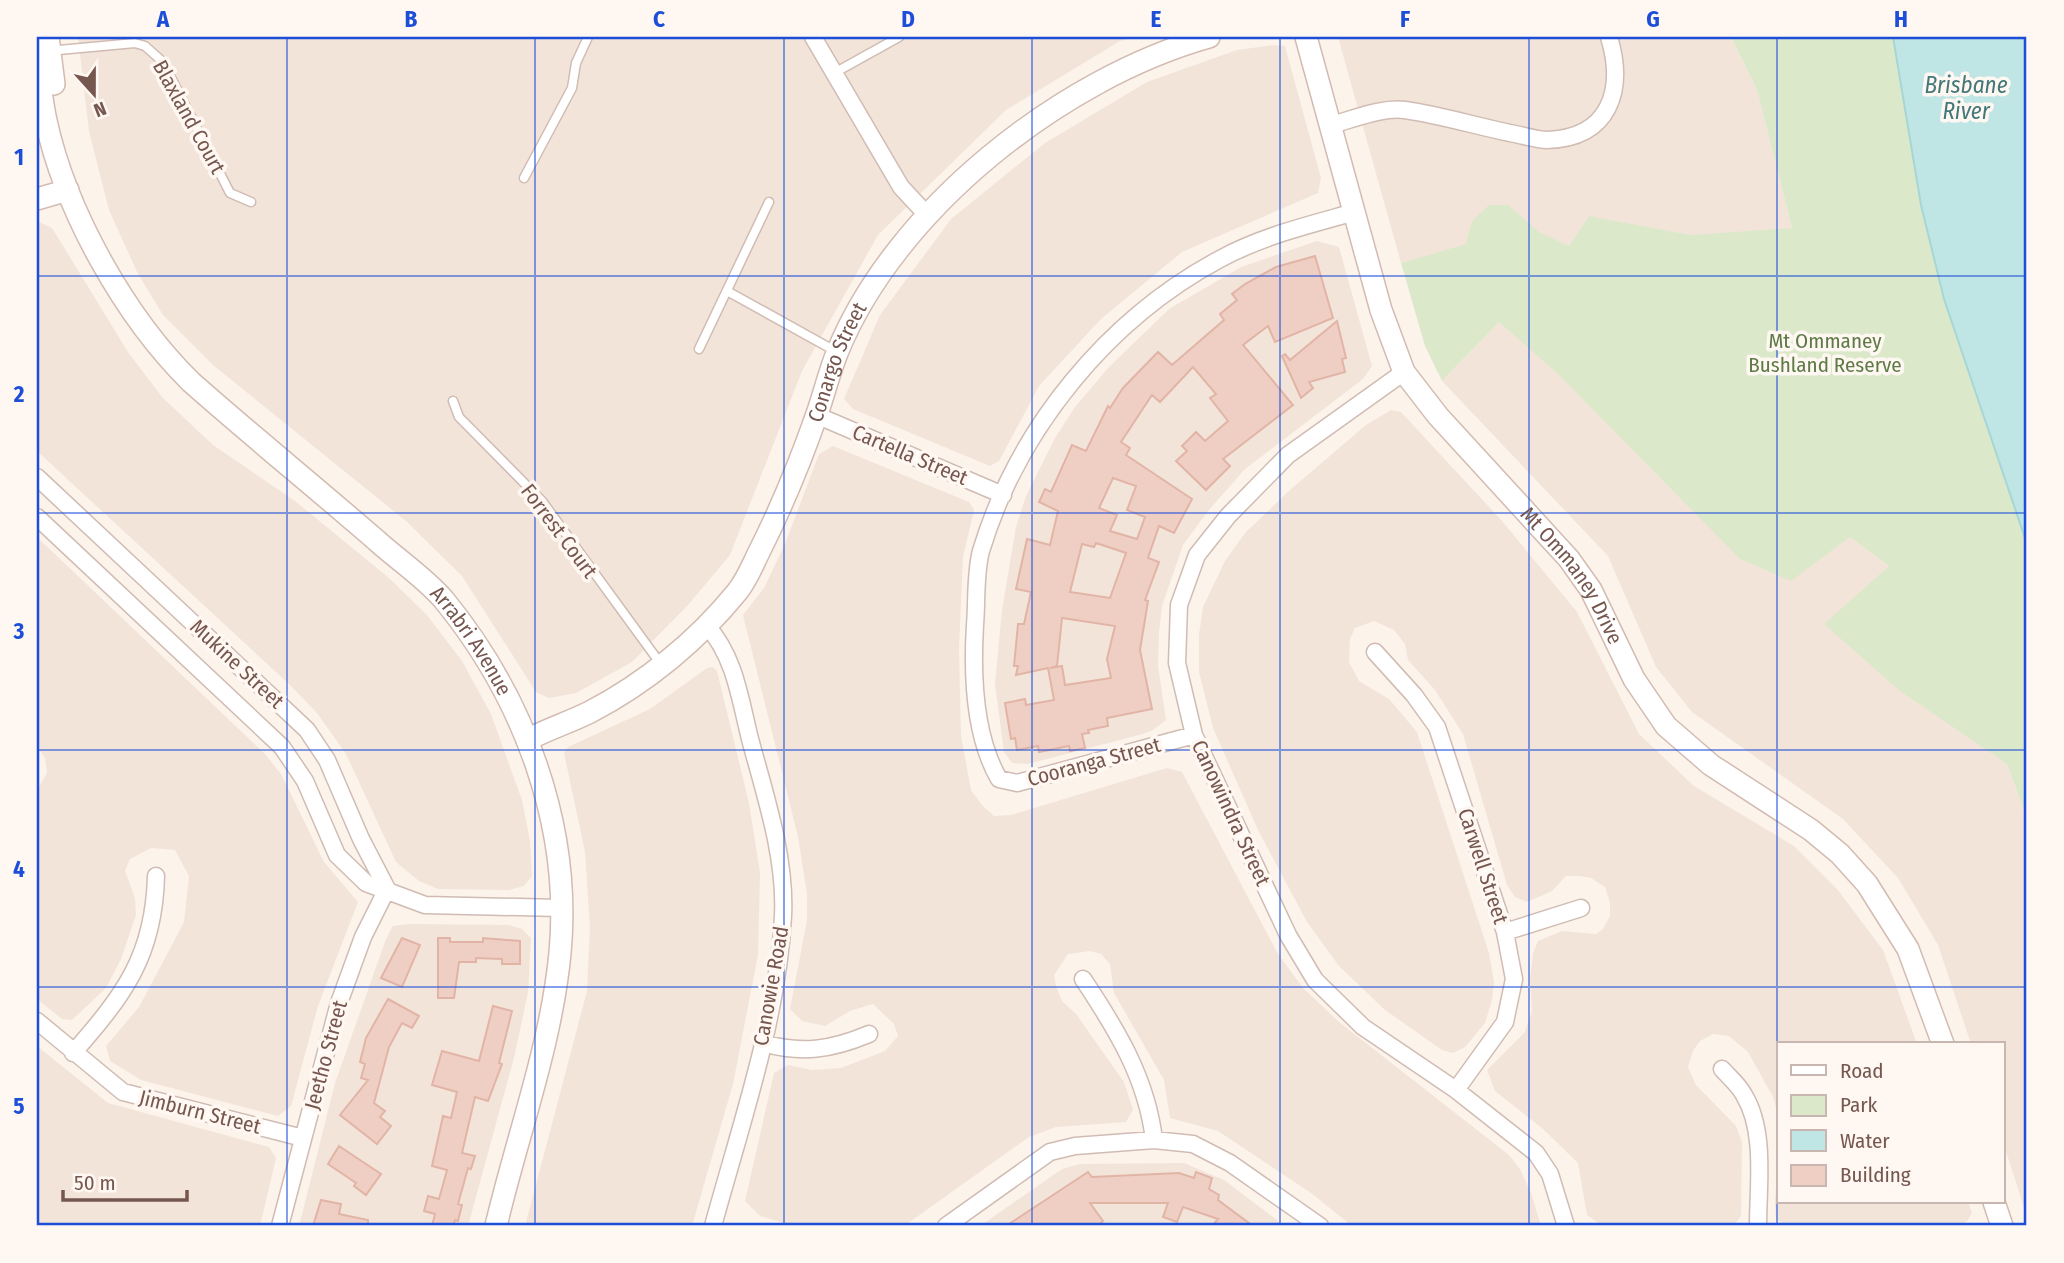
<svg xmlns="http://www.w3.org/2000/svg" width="2064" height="1263" font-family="'Fira Sans Condensed',sans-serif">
<rect width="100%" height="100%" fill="#fcf3eb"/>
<path fill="#f3e4da" d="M78 37H1135L1120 41 1006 110 878 235 802 371 730 555 688 605 632 662 576 693 549 698 536 692 462 576 406 521 213 365 163 315 138 274 109 210 89 131Z
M1338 37H1731L1757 90 1792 228 1610 249 1483 240 1401 263Z
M1274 45 1285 46 1321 178 1318 193 1182 252 1101 319 1039 386 999 461 990 466 853 409 844 399 880 315 951 219 1045 143 1147 82 1237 50Z
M37 221 52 228 128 352 162 397 213 445 295 501 389 578 427 615 462 661 491 714 522 800 530 841 532 876 524 886 509 890 438 889 419 881 396 862 346 754 317 713 291 686 37 451Z
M1317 241 1339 247 1372 366 1363 379 1245 469 1208 511 1183 545 1162 606 1159 632 1158 665 1166 720 1153 730 1139 735 1028 764 1012 763 1004 752 995 684 1002 610 1016 527 1026 496 1055 438 1075 407 1108 368 1169 309 1241 267Z
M1499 322 1573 327 1926 594 2007 764 2027 818V1217L2003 1142V1044H1971L1938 945 1898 878 1843 819 1692 712 1656 667 1608 556 1442 381Z
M1391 410 1401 412 1502 521 1577 612 1639 734 1694 786 1794 846 1837 889 1883 950 1917 1044H1779V1118L1773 1097 1748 1052 1729 1036 1713 1034 1700 1041 1693 1051 1688 1067 1696 1085 1736 1126 1742 1142 1741 1216 1733 1226 1601 1225 1587 1215 1578 1163 1543 1129 1495 1091 1487 1070 1525 1032 1532 1011 1530 980 1533 953 1538 941 1562 931 1596 934 1603 929 1610 916V903L1605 887 1591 878 1580 876H1566L1552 891 1527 902 1515 897 1507 885 1463 734 1435 690 1408 660 1405 644 1394 630 1374 621 1355 628 1350 639 1349 662 1359 681 1389 699 1417 732 1489 953 1494 982 1492 1000 1485 1023 1465 1047 1453 1053 1442 1050 1385 1010 1339 966 1307 922 1258 830 1213 728 1199 672V635L1203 607 1225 561 1245 533 1290 490 1366 425Z
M833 446 969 502 974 510 963 557 959 649 961 736 971 790 982 805 994 816 1011 815 1167 768 1182 772 1278 954 1303 988 1339 1022 1509 1155 1520 1169 1531 1193 1541 1226H1352L1311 1193 1218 1131 1170 1118 1164 1080 1114 993 1110 964 1101 954 1090 951 1068 954 1054 975 1056 986 1062 1001 1076 1014 1124 1082 1133 1110 1126 1122 1056 1127 1029 1137 904 1226H794L760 1216 745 1201 774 1073 788 1065 812 1070 841 1068 885 1051 898 1036 894 1024 873 1004 850 1011 825 1026 802 1021 790 1009 807 920V894L798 837 743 615 764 588 785 544 819 454Z
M37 537 265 754 281 774 324 862 358 902 318 1006 291 1106 278 1116 141 1080 110 1061 106 1046 139 1007 184 922 189 876 175 850 151 848 130 859 125 871 135 898 136 915 121 959 106 988 72 1020 62 1019 37 999V790L47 773 45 758 37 746Z
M713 667 717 671 749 803 760 873 758 955 733 1084 692 1226H525L587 991 590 927 585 852 564 753 568 747 650 709 707 668Z
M409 924 509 925 522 929 531 938 528 992 515 1054 468 1226H299L335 1083 386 939 393 926Z
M37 1046 108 1103 269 1147 276 1158 260 1226H37Z
M1779 1141V1202H1968L1972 1213 1968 1220 1959 1226H1786L1776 1219 1775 1203Z
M1184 1163 1224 1180 1285 1226H980L1062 1169 1080 1164Z"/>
<path fill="#dbe9ca" d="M1731 37H1893L1921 205 1944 299 2027 544V818L2007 764 1900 691 1824 624 1889 566 1850 537 1791 581 1740 559 1557 373 1499 322 1442 381 1425 346 1401 263 1466 244 1472 221 1489 205H1508L1539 232 1569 246 1589 216 1690 235 1792 228 1757 90Z"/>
<path fill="#c0e5e5" stroke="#a7d6d6" stroke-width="2" d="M1893 37H2027V544L1944 299 1921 205Z"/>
<path fill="#efcfc4" stroke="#e1b4a6" stroke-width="2" fill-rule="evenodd" d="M1315 256 1333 318 1275 342 1268 326 1243 345 1293 405 1223 459 1230 466 1206 490 1176 461 1187 451 1182 446 1196 432 1205 441 1228 421 1210 398 1216 394 1193 367 1160 402 1152 395 1121 442 1130 448 1126 455 1192 499 1174 533 1159 526 1148 558 1159 562 1145 600 1148 601 1140 650 1152 709 1107 718 1108 726 1088 730 1089 733 1082 734 1085 748 1070 751 1069 746 1039 752 1038 746 1017 750 1015 738 1011 739 1005 703 1025 699 1026 705 1054 700 1048 668 1016 675 1018 666H1014L1018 624H1024L1031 592 1016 589 1027 539 1050 545 1058 511 1039 502 1045 489 1051 492 1072 445 1086 451 1108 406 1110 408 1123 388 1158 352 1172 365 1224 320 1220 314 1237 300 1232 294 1245 284 1276 267ZM1113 478 1136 486 1127 510 1145 517 1137 539 1110 531 1117 515 1099 508ZM1096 543 1126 553 1110 598 1070 592 1082 544 1094 547ZM1062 618 1115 626 1107 659 1111 678 1065 685 1062 666 1050 668 1057 666Z
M1337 321 1346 358 1342 359 1345 372 1309 382 1313 388 1301 398 1282 356 1285 354 1290 360Z
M402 938 420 945 402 987 381 978Z
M438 938H450V942H483V938L520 941V964H502V959L476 958V962H459L454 998H438Z
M388 999 419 1016 412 1028 402 1023 389 1047 374 1103 385 1111 380 1117 391 1126 377 1144 340 1115 368 1080 361 1078 365 1064 360 1062 366 1038Z
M493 1006 512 1011 499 1063 502 1064 488 1101 475 1097 462 1153 475 1156 471 1169 468 1168 458 1204 462 1205 458 1221 455 1220 453 1226H432L435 1214 424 1211 428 1196 439 1199 447 1170 432 1166 443 1116 451 1118 457 1092 432 1085 442 1051 479 1061Z
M339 1146 381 1174 366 1195 354 1186 356 1183 328 1164Z
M1088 1172 1092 1177 1179 1173 1194 1178 1196 1172 1212 1178 1209 1189 1219 1195 1218 1200 1253 1226H1212L1218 1219 1183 1207 1177 1222 1163 1217 1168 1203H1090L1103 1221 1097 1226H1006Z
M321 1200 341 1204 339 1214 368 1220V1226H313Z"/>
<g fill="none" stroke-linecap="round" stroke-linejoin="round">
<g stroke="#d0bcb3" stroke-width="11">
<path id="lane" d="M37 52 135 43 145 46 163 62 230 193 251 202
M836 72 899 37
M524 178 572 88 576 63 588 37
M727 291 837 352
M699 349 769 202
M453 401 459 417 542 501 660 663"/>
</g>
<g stroke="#d0bcb3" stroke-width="19">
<path id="street" d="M813 37 901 187 927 215
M1331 125C1354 119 1382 107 1405 110 1440 115 1476 126 1510 133 1522 135 1536 140 1547 140 1610 138 1625 90 1609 37
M1404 372 1288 455 1228 516 1197 555 1179 605 1177 663 1194 735 1288 935 1315 980 1363 1027 1456 1090 1536 1153 1550 1174 1566 1226
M816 415 1003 495
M37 477 307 730 327 760 361 839 387 889
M37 517 282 747 305 781 337 855 366 883 425 905 560 908
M707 626C735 657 740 699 750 739 765 795 786 857 783 916 778 1018 740 1127 713 1226
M1375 652 1414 695 1437 727 1505 932 1514 979 1505 1022 1456 1090
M1194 735 1017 783 999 779C974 736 972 674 975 625 977 601 975 573 981 551 1018 428 1108 319 1220 259 1262 236 1309 225 1355 212
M1505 932 1581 908
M1083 979C1117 1030 1147 1079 1154 1140
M37 1021 123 1092 303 1138
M762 1043C802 1054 831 1050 869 1034
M73 1053C124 995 154 956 156 876
M1722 1069C1729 1077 1739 1085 1744 1095 1766 1131 1758 1185 1758 1226
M280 1226 339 1003 363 937 387 889
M946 1226 1050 1152 1075 1146 1154 1140 1193 1144 1230 1163 1320 1226"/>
</g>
<g stroke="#d3bbb1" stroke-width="24">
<g id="secondary">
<path d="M48 37 54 84"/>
<path id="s1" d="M1306 37 1381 310 1404 372 1438 416 1569 559 1591 590 1634 679 1666 726 1711 765 1811 830 1840 854 1867 884 1908 949 1943 1044"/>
<path id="s2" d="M37 63C40 82 42 102 46 121 66 212 125 317 191 382 252 436 315 487 376 540 398 560 425 578 444 600 524 698 572 826 560 953 551 1047 517 1136 496 1226"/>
<path d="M37 199 68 190"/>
<path id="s3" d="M527 740C548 729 570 722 590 712 646 683 698 640 737 592 747 580 753 564 760 550 782 506 801 460 817 414 824 394 829 373 837 353 895 209 1062 78 1209 37"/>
<path d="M1994 1202 2002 1226"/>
</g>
</g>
<use href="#lane" stroke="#fff" stroke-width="8"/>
<use href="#street" stroke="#fff" stroke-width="16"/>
<use href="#secondary" stroke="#fff" stroke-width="21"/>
</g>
<path fill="none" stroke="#1d4ed8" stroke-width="2" stroke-opacity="0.55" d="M287 37V1226M535 37V1226M784 37V1226M1032 37V1226M1280 37V1226M1529 37V1226M1777 37V1226M37 276H2027M37 513H2027M37 750H2027M37 987H2027"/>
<g text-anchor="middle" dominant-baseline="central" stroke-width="7" stroke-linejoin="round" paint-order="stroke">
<g font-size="21" fill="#76574f" stroke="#fef7f2">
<text transform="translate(189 117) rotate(61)">Blaxland Court</text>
<text stroke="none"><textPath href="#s3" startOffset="511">Conargo Street</textPath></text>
<text transform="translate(910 455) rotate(23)">Cartella Street</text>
<text transform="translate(559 531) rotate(53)">Forrest Court</text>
<text stroke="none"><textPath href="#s1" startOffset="614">Mt Ommaney Drive</textPath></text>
<text stroke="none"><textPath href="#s2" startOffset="744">Arrabri Avenue</textPath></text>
<text transform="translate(237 664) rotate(43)">Mukine Street</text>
<text transform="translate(1094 762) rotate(-15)">Cooranga Street</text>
<text transform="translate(1231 813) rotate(65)">Canowindra Street</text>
<text transform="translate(1483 866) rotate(72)">Carwell Street</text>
<text transform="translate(771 986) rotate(-80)">Canowie Road</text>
<text transform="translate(326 1055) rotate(-75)">Jeetho Street</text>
<text transform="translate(200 1112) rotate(14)">Jimburn Street</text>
</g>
<g font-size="21" fill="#5e7a47" stroke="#fef7f2">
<text x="1825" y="341">Mt Ommaney<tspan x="1825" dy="24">Bushland Reserve</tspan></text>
</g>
<g font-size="23" font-style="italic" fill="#437879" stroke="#fef7f2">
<text x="1966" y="85">Brisbane<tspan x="1966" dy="26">River</tspan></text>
</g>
</g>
<rect width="2064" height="1263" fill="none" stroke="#fef7f2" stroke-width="77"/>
<rect x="1777" y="1042" width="228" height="161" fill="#fef7f2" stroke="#c8b7b1" stroke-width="2"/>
<rect x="1791" y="1065" width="35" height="10" fill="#ffffff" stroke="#c8b7b1" stroke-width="2"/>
<text x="1840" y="1078" font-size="21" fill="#76574f">Road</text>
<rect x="1791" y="1095" width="35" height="21" fill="#dbe9ca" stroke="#c8b7b1" stroke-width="2"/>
<text x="1840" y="1112" font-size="21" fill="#76574f">Park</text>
<rect x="1791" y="1130" width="35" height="21" fill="#c0e5e5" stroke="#c8b7b1" stroke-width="2"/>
<text x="1840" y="1148" font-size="21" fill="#76574f">Water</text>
<rect x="1791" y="1165" width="35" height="21" fill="#efcfc4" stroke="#c8b7b1" stroke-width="2"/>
<text x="1840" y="1182" font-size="21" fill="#76574f">Building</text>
<g transform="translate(94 94) rotate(159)" stroke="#fef7f2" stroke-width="5" paint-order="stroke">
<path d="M0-5L12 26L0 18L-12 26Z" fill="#76574f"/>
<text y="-10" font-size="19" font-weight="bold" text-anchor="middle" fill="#76574f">N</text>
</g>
<path d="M63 1190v10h124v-10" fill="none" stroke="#76574f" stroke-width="3.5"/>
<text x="74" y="1190" font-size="21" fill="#76574f" stroke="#fef7f2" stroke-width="5" paint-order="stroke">50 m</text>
<rect x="38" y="38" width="1987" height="1186" fill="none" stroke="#1d4ed8" stroke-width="2.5"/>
<g font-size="23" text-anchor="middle" font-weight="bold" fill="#1d4ed8">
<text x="163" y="27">A</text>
<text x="411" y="27">B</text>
<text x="659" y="27">C</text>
<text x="908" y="27">D</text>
<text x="1156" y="27">E</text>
<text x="1405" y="27">F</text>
<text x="1653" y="27">G</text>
<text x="1901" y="27">H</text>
<text x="19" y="165">1</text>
<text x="19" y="402">2</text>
<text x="19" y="639">3</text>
<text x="19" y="877">4</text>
<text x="19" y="1114">5</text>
</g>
</svg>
